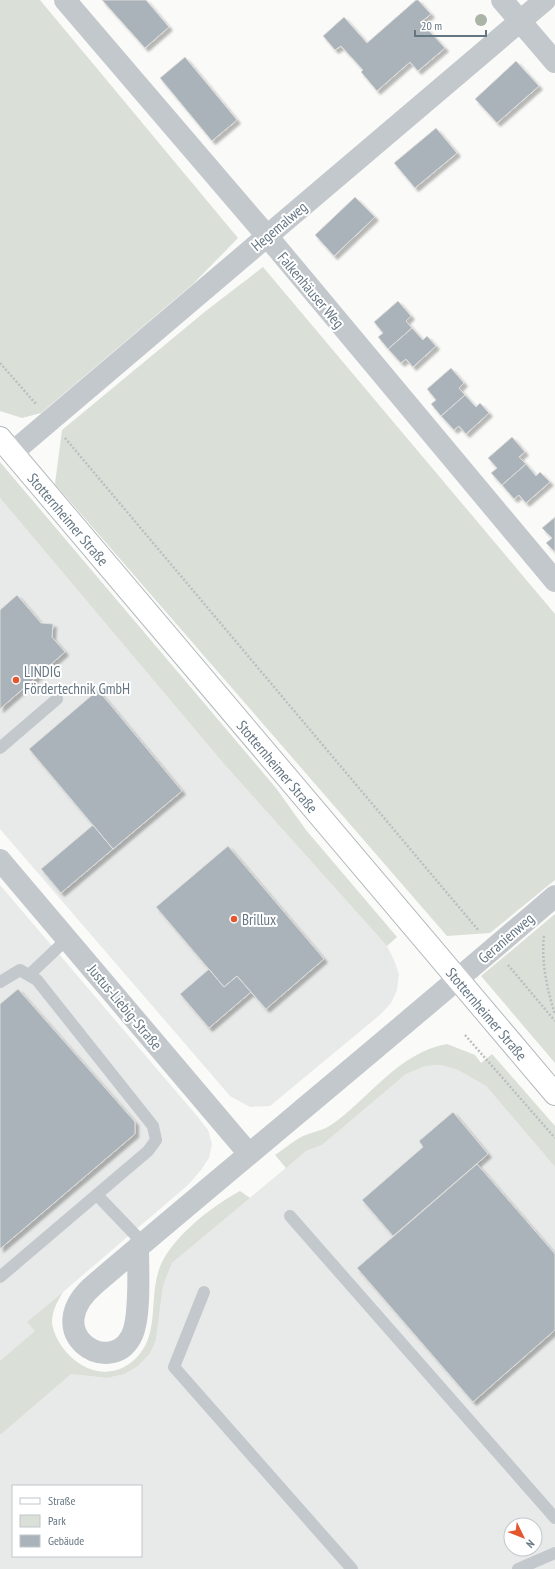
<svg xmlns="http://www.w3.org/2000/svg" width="555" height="1569" font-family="'PT Sans Narrow',sans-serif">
<defs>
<filter id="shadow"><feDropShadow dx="3.5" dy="3.5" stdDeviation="1" flood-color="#0004"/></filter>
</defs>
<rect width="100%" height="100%" fill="#fafaf8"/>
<path fill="#e8e9e9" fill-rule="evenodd" d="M0 498 224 764 387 946 394 960 399 974 397 990 391 1003 381 1014 270 1106 250 1107 230 1096 0 829Z
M0 885 197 1116 208 1130 212 1144 209 1158 201 1170 188 1185 28 1322 35 1331 71 1374 107 1378 125 1374 138 1366 156 1340 163 1286 172 1263 306 1151 322 1145 406 1074 426 1066 441 1065 458 1070 486 1086 555 1167V1569H0ZM13 1486H141V1556H13ZM511 1525H535V1549H511Z"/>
<path fill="#dadfd7" d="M0 0H40L238 238 193 284 41 413 22 418 0 411Z
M263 267 555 614V880L490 933 447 936 55 484 62 430 207 310Z
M0 462 276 788 306 830 397 937 387 946 224 764 0 498Z
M555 914V1063L481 976Z
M447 1044 475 1055 481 1063 492 1054 555 1126V1167L486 1086 458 1070 441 1065 426 1066 406 1074 322 1145 306 1151 286 1168 275 1155C284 1149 293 1141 303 1136 312 1132 322 1131 331 1125 369 1099 399 1052 447 1044Z
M240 1191 250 1198 172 1263 163 1286 156 1340 150 1353 138 1366 125 1374 107 1378 71 1374 0 1435V1361L35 1331 27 1322 63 1292C57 1302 52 1311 52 1323 53 1332 58 1341 63 1348 80 1371 109 1381 133 1361 160 1338 149 1303 158 1273 166 1241 212 1206 240 1191Z"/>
<path fill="#aab3b9" stroke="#dcdcda" filter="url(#shadow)" d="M102 0H146L169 27 145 48Z
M416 0H418L431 14 421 22 445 48 418 71 410 62 377 91 361 72 363 70 341 46 335 50 323 36 344 17 367 43Z
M185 57 237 120 212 141 160 78Z
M516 61 539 86 497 123 475 99Z
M436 128 457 153 415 188 394 163Z
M355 197 375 217 334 256 315 235Z
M398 301 411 316 406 321 412 328 388 349 378 337 383 333 374 322Z
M412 328 423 340 427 336 436 346 413 367 406 359 401 363 388 349Z
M451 368 464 383 459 388 465 395 441 416 431 404 436 400 427 389Z
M465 395 476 407 480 403 489 413 466 434 459 426 454 430 441 416Z
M512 437 525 452 519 457 526 464 502 485 491 473 497 468 488 458Z
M526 464 536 476 540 472 550 482 526 503 519 495 514 499 502 485Z
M555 517V552L546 543 552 538 542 528Z
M17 595 41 623 53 624 52 637 65 652 0 709V610Z
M98 690 182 791 113 849 29 749Z
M93 825 113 849 61 893 41 869Z
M228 846 324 959 266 1009 237 976 224 987 156 907Z
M209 969 224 987 237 976 251 992 209 1028 180 994Z
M18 989 135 1122V1134L0 1249V1004Z
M453 1112 488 1154 393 1236 362 1200 423 1147 419 1141Z
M477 1164 555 1254V1330L473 1402 357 1268Z"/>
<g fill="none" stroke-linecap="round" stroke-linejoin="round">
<g stroke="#b3babf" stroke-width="24">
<g id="secondary">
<path id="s1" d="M0 438 555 1094"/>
</g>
</g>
<path stroke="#bbbfc2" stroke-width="2.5" stroke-dasharray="2 2" stroke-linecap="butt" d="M0 363 36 404
M65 438 479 931
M544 936C541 961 547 990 555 1014
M508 965 555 1021
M465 1035 555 1138"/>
<path stroke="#c3c8cc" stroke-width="12" d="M0 748 57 699
M29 975 67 939
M0 982 20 970 37 980 153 1126 156 1140 148 1151 0 1277
M97 1195 143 1243
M290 1216 555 1518
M204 1292 174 1367 352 1569
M518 1569 555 1553"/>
<path stroke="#c3c8cc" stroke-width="22" d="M65 0 267 236 555 581
M502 0 555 62
M13 452 545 0
M0 860 249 1154
M138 1247C138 1268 141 1320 131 1337 109 1378 38 1332 95 1284 248 1154 403 1027 555 896"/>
<use href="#secondary" stroke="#fff" stroke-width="22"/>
</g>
<circle fill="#aab4a7" cx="481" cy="20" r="6"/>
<g fill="#e4572e" stroke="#fff" stroke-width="1.5">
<circle cx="16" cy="680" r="4"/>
<circle cx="234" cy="919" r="4"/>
</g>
<g text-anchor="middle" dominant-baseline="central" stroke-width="4" stroke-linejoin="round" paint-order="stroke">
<g font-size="15" fill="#657683" stroke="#fff">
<text transform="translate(279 226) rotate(-40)">Hegemalweg</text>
<text transform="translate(311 290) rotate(50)">Falkenhäuser Weg</text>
<text stroke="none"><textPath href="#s1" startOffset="106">Stotternheimer Straße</textPath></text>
<text stroke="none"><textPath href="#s1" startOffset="430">Stotternheimer Straße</textPath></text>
<text transform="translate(506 938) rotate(-41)">Geranienweg</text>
<text transform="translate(125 1007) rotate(50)">Justus-Liebig-Straße</text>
<text stroke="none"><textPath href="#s1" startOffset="754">Stotternheimer Straße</textPath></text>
</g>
<g font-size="15" fill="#657683" stroke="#fff" text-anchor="start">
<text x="24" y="671">LINDIG<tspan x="24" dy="17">Fördertechnik GmbH</tspan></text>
<text x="242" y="919">Brillux</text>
</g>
</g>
<rect x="12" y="1485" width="130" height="72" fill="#ffffff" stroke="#c1c8cd"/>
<rect x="20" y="1498" width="20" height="6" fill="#ffffff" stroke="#c1c8cd"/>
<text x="48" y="1505" font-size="12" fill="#657683">Straße</text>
<rect x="20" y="1515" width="20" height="12" fill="#dadfd7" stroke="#c1c8cd"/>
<text x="48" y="1525" font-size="12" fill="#657683">Park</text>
<rect x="20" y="1535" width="20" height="12" fill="#aab3b9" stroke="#c1c8cd"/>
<text x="48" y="1545" font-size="12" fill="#657683">Gebäude</text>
<g transform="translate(523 1537) rotate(133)"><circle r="19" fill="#ffffff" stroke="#c1c8cd"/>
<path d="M0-3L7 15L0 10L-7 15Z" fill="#e4572e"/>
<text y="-6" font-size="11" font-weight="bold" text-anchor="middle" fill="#657683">N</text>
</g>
<path d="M415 30v6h71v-6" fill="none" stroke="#657683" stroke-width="2"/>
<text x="421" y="30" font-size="12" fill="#657683" stroke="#ffffff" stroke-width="3" paint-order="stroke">20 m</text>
</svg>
